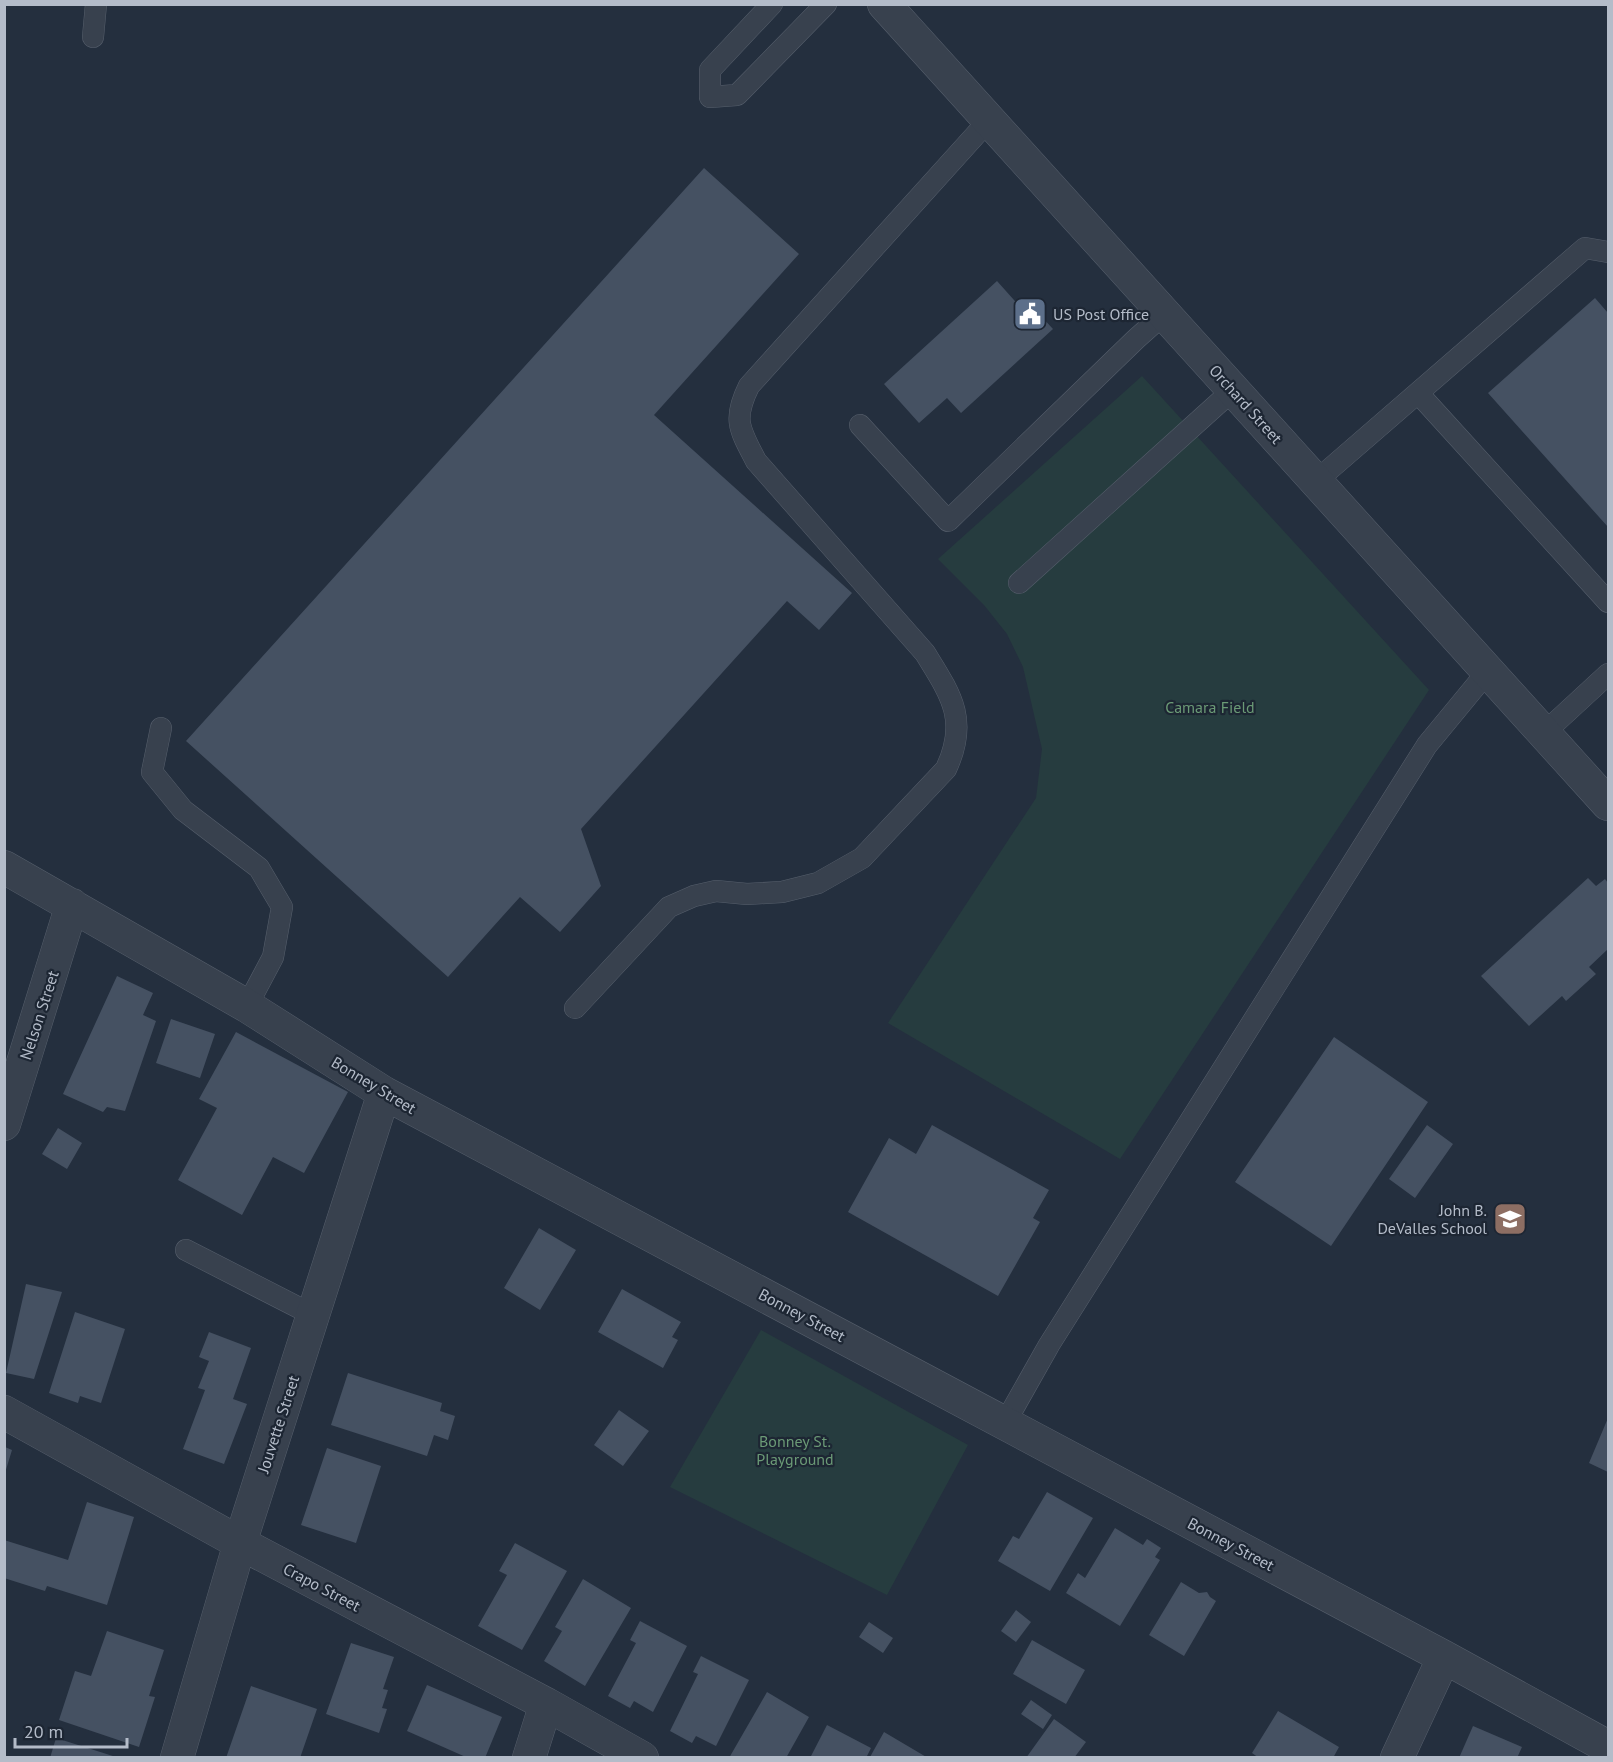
<svg xmlns="http://www.w3.org/2000/svg" width="1613" height="1762" font-family="'PT Sans',sans-serif">
<rect width="100%" height="100%" fill="#242f3e"/>
<path fill="#263c3f" d="M1142 376 1429 690 1120 1159 888 1023 1036 798 1042 749 1023 667 1007 634 984 605 938 559Z
M761 1330 968 1445 887 1595 670 1487Z"/>
<path fill="#455162" d="M704 168 799 254 654 415 852 593 819 630 787 601 581 829 601 886 560 932 520 897 448 977 186 741Z
M997 281 1022 309 1029 303 1053 329 961 413 947 398 919 423 884 384Z
M1595 298 1608 313V527L1488 393Z
M1588 878 1596 886 1605 879 1608 883V949L1589 967 1596 974 1566 1001 1562 996 1529 1026 1481 976Z
M117 976 153 993 143 1015 156 1021 125 1111 107 1107 103 1112 63 1094Z
M171 1019 215 1034 200 1078 156 1063Z
M236 1032 348 1092 304 1173 273 1157 242 1215 178 1180 217 1108 199 1099Z
M1334 1037 1428 1102 1331 1246 1235 1182Z
M932 1125 1049 1190 1033 1218 1040 1222 998 1296 848 1212 889 1138 916 1154Z
M1427 1125 1453 1144 1415 1198 1389 1179Z
M58 1128 82 1143 67 1169 42 1154Z
M539 1228 576 1250 540 1310 504 1288Z
M26 1284 62 1292 34 1379 6 1373Z
M622 1289 681 1322 672 1337 678 1340 663 1368 598 1332Z
M75 1312 125 1329 101 1403 80 1396 78 1403 49 1393Z
M209 1332 251 1348 233 1399 247 1404 224 1464 183 1449 205 1390 198 1388 209 1361 199 1357Z
M348 1373 442 1403 440 1411 455 1416 448 1440 434 1435 427 1456 331 1425Z
M619 1410 649 1431 623 1466 594 1445Z
M1608 1418V1472L1589 1463Z
M5 1447 12 1450 5 1473Z
M327 1448 381 1466 356 1543 301 1525Z
M1047 1492 1093 1518 1050 1591 998 1561 1013 1536 1019 1539Z
M87 1502 134 1517 107 1605 47 1586 45 1591 4 1578V1540L68 1560Z
M1115 1528 1143 1545 1147 1539 1161 1548 1155 1557 1160 1560 1120 1626 1066 1593 1078 1573 1085 1578Z
M515 1543 567 1571 522 1650 478 1626 507 1575 499 1571Z
M583 1579 631 1608 585 1686 544 1661 562 1631 555 1627Z
M1181 1582 1199 1593 1207 1592 1210 1597 1216 1601 1184 1656 1149 1635Z
M1016 1610 1031 1622 1016 1642 1001 1631Z
M640 1621 687 1646 653 1712 634 1701 630 1708 608 1696 636 1643 630 1640Z
M869 1622 893 1638 883 1653 859 1637Z
M107 1631 164 1650 149 1696 155 1697 139 1747 59 1720 75 1671 91 1676Z
M1032 1640 1085 1670 1066 1704 1013 1674Z
M351 1643 394 1657 383 1689 388 1690 382 1708 387 1709 379 1733 326 1714Z
M701 1656 749 1680 716 1746 696 1736 692 1743 670 1731 698 1674 693 1672Z
M427 1685 502 1717 485 1758H468L407 1731Z
M251 1686 317 1709 300 1758H226Z
M767 1692 809 1717 786 1758H729Z
M1031 1700 1052 1715 1043 1729 1021 1714Z
M1278 1711 1339 1747 1333 1758H1259L1252 1753Z
M1054 1719 1086 1742 1074 1758H1026Z
M827 1725 871 1748 866 1758H810Z
M1473 1726 1522 1747 1517 1758H1459Z
M884 1732 928 1758 870 1757Z
M56 1738 116 1757V1758H50Z"/>
<g fill="none" stroke-linecap="round" stroke-linejoin="round">
<g stroke="#565f6c" stroke-width="22">
<path id="service" d="M772 4 710 70V97L737 95 826 4
M93 37 96 4
M1418 393 1608 602
M860 425 948 521 1136 339 1164 314
M1316 481 1585 248 1608 252
M1019 583 1233 390
M161 728 152 772 183 810 259 868 282 907 273 957 247 1006
M1544 733 1608 674
M575 1008 669 907 694 896 716 891 747 894 782 892 818 883 862 858 946 769C969 720 951 695 925 653L756 461C740 430 732 420 749 386L989 120
M186 1250 313 1315
M1005 1423 1049 1345 1427 745 1488 671"/>
</g>
<g stroke="#565f6c" stroke-width="34">
<path id="minor" d="M4 867 247 1006 384 1093 1444 1657 1608 1747
M4 1124 72 905
M4 1412 240 1543 546 1704 642 1758
M177 1758 240 1543 384 1093
M529 1758 546 1704
M1397 1758 1444 1657"/>
</g>
<g stroke="#565f6c" stroke-width="34">
<path id="tertiary" d="M884 4 1608 804"/>
</g>
<use href="#service" stroke="#38414e" stroke-width="21"/>
<use href="#minor" stroke="#38414e" stroke-width="33"/>
<use href="#tertiary" stroke="#38414e" stroke-width="33"/>
</g>
<defs>
<g id="civic-square" transform="scale(1.725)"><rect x="-9" y="-9" width="18" height="18" rx="4" fill="#5c6f8a" stroke="#1d2633"/><path d="M-.6-6.5H3V-4.5H.6V-3L4-1V1h2V6H-6V1h2V-1L-.6-3ZM-1.2 2.5V6h2.4V2.5Z" fill="#fff"/></g>
<g id="school-square" transform="scale(1.725)"><rect x="-9" y="-9" width="18" height="18" rx="4" fill="#8d6e63" stroke="#1d2633"/><path d="M0-5L7-2L0 1L-7-2ZM-4 1L0 2.5L4 1V4Q0 6-4 4Z" fill="#fff"/></g>
</defs>
<g fill-rule="evenodd">
<use href="#civic-square" x="1030" y="314"/>
<use href="#school-square" x="1510" y="1219"/>
</g>
<g text-anchor="middle" dominant-baseline="central" stroke-width="4.5" stroke-linejoin="round" paint-order="stroke">
<g font-size="16" fill="#b4bcc9" stroke="#1d2633" text-anchor="start">
<text x="1053" y="314">US Post Office</text>
<text x="1487" y="1210" text-anchor="end">John B.<tspan x="1487" dy="18">DeValles School</tspan></text>
</g>
<g font-size="16" fill="#b4bcc9" stroke="#1d2633">
<text transform="translate(1246 404) rotate(48)">Orchard Street</text>
<text transform="translate(39 1015) rotate(-72)">Nelson Street</text>
<text transform="translate(374 1085) rotate(31)">Bonney Street</text>
<text transform="translate(802 1315) rotate(28)">Bonney Street</text>
<text transform="translate(278 1424) rotate(-72)">Jouvette Street</text>
<text transform="translate(1231 1544) rotate(28)">Bonney Street</text>
<text transform="translate(322 1587) rotate(28)">Crapo Street</text>
</g>
<g font-size="16" fill="#6b9a76" stroke="#1d2633">
<text x="1210" y="707">Camara Field</text>
<text x="795" y="1441">Bonney St.<tspan x="795" dy="18">Playground</tspan></text>
</g>
</g>
<rect width="1613" height="1762" fill="none" stroke="#b4bcc9" stroke-width="12"/>
<path d="M15 1738v9h112v-9" fill="none" stroke="#b4bcc9" stroke-width="3"/>
<text x="24" y="1738" font-size="18" fill="#b4bcc9" stroke="#1d2633" stroke-width="4.5" paint-order="stroke">20 m</text>
</svg>
